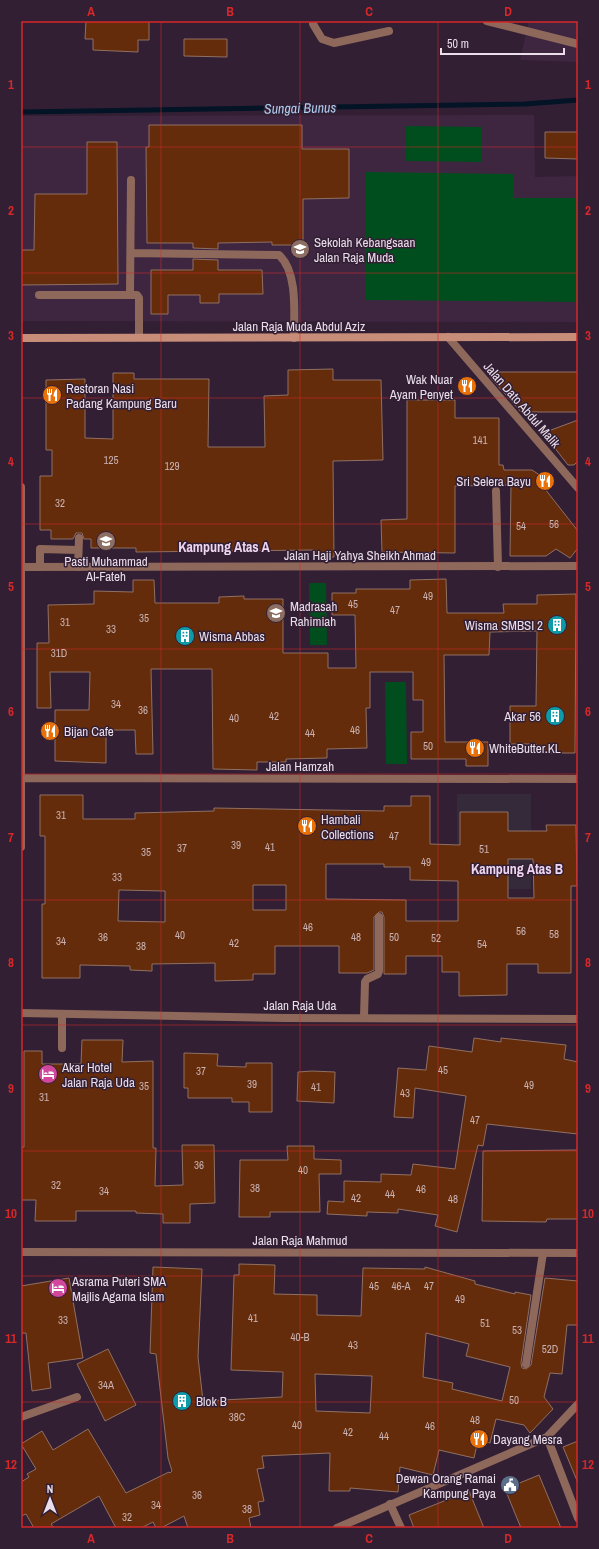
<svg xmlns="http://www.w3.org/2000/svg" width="599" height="1549" font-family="'Archivo Narrow',sans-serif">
<rect width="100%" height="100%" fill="#321f34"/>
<path fill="#342a3a" d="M457 794H531V889H457Z"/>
<path fill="#3e2641" d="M529 21H578V62L520 60Z
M534 115 535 177 578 176V322L21 321V116Z"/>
<path fill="#004e1e" d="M406 126 482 127 481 162 406 161Z
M366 172 514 174V198H578V302L365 300Z
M309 583H326L327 645H310Z
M385 682H406L407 764H386Z"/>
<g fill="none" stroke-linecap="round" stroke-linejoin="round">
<path stroke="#031427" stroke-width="5" d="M21 112 525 104 578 100"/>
</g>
<path fill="#652c0b" stroke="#907062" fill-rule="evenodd" d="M86 21H149V40H138V52L93 50V39H85Z
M184 39H227V57L184 56Z
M149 125H302V149H349V198L303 199V245H272V242L218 243V249L193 248V243H147L146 147H149Z
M545 132H578V159L545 158Z
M87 142H117L118 284 21 285V250H34L35 194H87Z
M193 259 218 260V270H262L263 294H219V303H200V295H168V314H151V270H193Z
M333 369V380H381L383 460 333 461 334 557H314V550L136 552V548H91V539H84L82 533H76L73 539H51V530H40V476H52V450H46V380L85 379V438L113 439V373H134V379H209L208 447H265L264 396 288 395V370Z
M489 372H578V412H521L490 377Z
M407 400H455V418H499V465H503L504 470H532L552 483 545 489 578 531V548L570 558 556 549 546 556H510L511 485 455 486V553L382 552 381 520 407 519Z
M578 420V461L574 465H568L543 433Z
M446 579 447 613H504L503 604H537V595L576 594 575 753H536V744H510V706H536L537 631 490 632 489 655H444L445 742H488V766H466V759H411V732H423V700H413V672H370V708H366L367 748 327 749V758L286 759V762H257V770L213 769 212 669H151L153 754H136L135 730H106V763L55 761V710H89L90 672H50L51 708H37V643H49L48 605 94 604V591L133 592V580H154L155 603H219V597L244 596V599H283V653H328V668H356L355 615H332V593H356V589H410V580Z
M40 795H83V819H135V813L214 811V808L384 811V806H411V796H430V844L460 845V812H508V831H547L546 825H576L577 886H571V973H538V964H507V995L459 996V972H442V956H406V974H384V917L382 912H379L374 917V970L367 973H339V946H275V974H253V980L215 981V963L152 964V971L130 970V966L80 965V978H42V904H45V836H40ZM508 859H533L534 898H508ZM326 864H384V867H410V880L458 881V921H406V900L326 899ZM253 885H286V910H253ZM119 890 165 891V922L118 921Z
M474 1038 501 1042V1038L566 1045 564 1059 578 1062V1134L487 1124 483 1146 478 1145 457 1232 435 1226 438 1215 398 1209V1213L367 1212V1216L327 1214 328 1201 344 1202V1181L381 1182V1174L411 1175 413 1164 455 1169 466 1096 415 1088 413 1118 394 1117 398 1068 426 1070 429 1046 472 1052Z
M82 1040H123L122 1062 153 1061V1148H156L155 1186 183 1185 182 1145H214L215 1203 190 1204V1223H163V1214L136 1213V1211H76V1221H35L36 1200H21V1147H24V1051H42V1064H81Z
M184 1053 218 1054 217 1066 246 1067V1063H272V1112H249V1102H232V1098H188V1088H184Z
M312 1071 335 1072 334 1103 297 1101 298 1072Z
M287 1146H314V1159L341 1160V1174H319L320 1212H270V1217H239L240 1160H288Z
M578 1150V1219H547L546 1222 482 1221 483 1151Z
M239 1264 275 1265 274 1294 317 1295V1315L361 1316 363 1268 425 1269V1267L475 1281V1284L515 1294V1292L531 1295 521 1363 522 1368 526 1369 531 1365 545 1278 578 1281V1325H567L562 1374 550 1373 544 1397 553 1409 530 1433 524 1425 496 1419 490 1443 478 1440 474 1458 439 1450 433 1475 400 1467 398 1492 350 1488V1491H329L330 1453 262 1456 264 1468 257 1469 264 1501 258 1502 260 1515 249 1518 251 1528H188L184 1516 161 1528H156L153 1522 141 1528H116L99 1496 51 1524 54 1528H34L26 1514 21 1516V1482L29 1477 27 1474 36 1469 21 1444 42 1431 53 1450 88 1429 126 1493 169 1472 170 1473 172 1471 168 1458 156 1354 150 1353 153 1267 202 1269 198 1357 203 1401 282 1397 283 1372 231 1370 234 1275H239ZM426 1333 469 1344 466 1356 510 1367 502 1401 452 1389 453 1383 423 1377ZM315 1374 372 1376 370 1413 316 1411Z
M69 1278 83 1358 48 1363 51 1388 32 1391 26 1333H22L21 1326V1286Z
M108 1349 136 1405 105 1421 77 1364Z
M578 1441V1483L563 1447Z
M539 1475 561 1528H521L505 1489Z
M469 1491 484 1528H414L409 1515Z"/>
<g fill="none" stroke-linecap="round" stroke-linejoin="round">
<path stroke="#8e695b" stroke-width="8" d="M313 21V24L322 39 334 43 389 31
M487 21 578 44
M131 253 279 255C298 272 294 313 294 338
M130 294 131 180
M39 295H137L139 298V337
M496 491 498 567
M40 567V549L78 550
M78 567 79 538
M62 1014V1048
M364 1017 365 982 367 979 378 974 379 971V917
M526 1364 543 1253
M21 1417 77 1397
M390 1504 401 1528"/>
<path stroke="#8e695b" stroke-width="8" d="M448 337 578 488
M21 487V847
M21 567 578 566
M21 778 578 779
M21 1252 578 1253
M547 1437 578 1518
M337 1528 547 1437 578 1404"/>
<path stroke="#8e695b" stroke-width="8" d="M21 1013 285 1018 578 1019"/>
<path stroke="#c88d78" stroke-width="8" d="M21 338 578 337"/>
</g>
<path fill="none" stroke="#d62828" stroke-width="1" stroke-opacity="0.55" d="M161 21V1528M300 21V1528M438 21V1528M21 147H578M21 273H578M21 398H578M21 524H578M21 649H578M21 774H578M21 900H578M21 1025H578M21 1151H578M21 1276H578M21 1402H578"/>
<defs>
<g id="school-disc" transform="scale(1)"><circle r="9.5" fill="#8d6e63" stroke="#321f34"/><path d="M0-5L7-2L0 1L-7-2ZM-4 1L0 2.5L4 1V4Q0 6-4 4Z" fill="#fff"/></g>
<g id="restaurant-disc" transform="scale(1)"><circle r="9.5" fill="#e8710a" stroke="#321f34"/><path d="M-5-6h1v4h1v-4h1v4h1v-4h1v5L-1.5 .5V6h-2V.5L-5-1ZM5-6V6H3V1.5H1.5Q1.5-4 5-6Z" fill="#fff"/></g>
<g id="building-disc" transform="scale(1)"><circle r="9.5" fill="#0f9aa8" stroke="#321f34"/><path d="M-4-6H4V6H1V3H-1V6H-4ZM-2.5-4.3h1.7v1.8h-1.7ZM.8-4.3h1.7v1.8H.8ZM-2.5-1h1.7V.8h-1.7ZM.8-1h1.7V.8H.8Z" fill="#fff"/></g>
<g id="hotel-disc" transform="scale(1)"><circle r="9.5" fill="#d1479c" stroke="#321f34"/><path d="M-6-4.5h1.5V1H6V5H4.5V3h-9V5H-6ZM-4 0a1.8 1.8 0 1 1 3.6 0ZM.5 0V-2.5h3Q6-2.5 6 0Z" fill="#fff"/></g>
<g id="civic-disc" transform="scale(1)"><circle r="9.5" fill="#5c6f8a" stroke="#321f34"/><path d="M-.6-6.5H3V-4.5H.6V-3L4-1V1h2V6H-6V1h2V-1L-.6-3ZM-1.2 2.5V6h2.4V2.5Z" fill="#fff"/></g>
</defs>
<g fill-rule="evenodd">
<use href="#school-disc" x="300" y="249"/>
<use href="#restaurant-disc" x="467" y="386"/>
<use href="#restaurant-disc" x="52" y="395"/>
<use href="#restaurant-disc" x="545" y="481"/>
<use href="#school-disc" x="106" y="541"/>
<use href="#school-disc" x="276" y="613"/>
<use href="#building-disc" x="557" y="625"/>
<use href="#building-disc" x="185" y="636"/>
<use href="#building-disc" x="555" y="716"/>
<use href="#restaurant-disc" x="50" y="731"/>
<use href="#restaurant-disc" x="475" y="748"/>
<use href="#restaurant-disc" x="307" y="826"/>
<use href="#hotel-disc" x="48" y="1074"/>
<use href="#hotel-disc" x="58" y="1288"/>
<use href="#building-disc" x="182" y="1401"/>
<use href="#restaurant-disc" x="479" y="1439"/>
<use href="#civic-disc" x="510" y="1485"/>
</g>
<g text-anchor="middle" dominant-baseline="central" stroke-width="3" stroke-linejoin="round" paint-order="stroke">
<g font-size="11" fill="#c9b2b3">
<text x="480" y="440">141</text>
<text x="111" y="460">125</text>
<text x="172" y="466">129</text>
<text x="60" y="503">32</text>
<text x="554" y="524">56</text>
<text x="521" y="526">54</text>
<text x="428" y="596">49</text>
<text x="353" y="604">45</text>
<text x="395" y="610">47</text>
<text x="144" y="618">35</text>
<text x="65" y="622">31</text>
<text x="111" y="629">33</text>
<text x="59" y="653">31D</text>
<text x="116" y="704">34</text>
<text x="143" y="710">36</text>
<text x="274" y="716">42</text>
<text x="234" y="718">40</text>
<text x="355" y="730">46</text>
<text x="310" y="733">44</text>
<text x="428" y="746">50</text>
<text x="61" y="815">31</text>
<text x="394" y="836">47</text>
<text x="236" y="845">39</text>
<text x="270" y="847">41</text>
<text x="182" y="848">37</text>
<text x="484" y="849">51</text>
<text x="146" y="852">35</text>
<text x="426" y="862">49</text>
<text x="117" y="877">33</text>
<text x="308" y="927">46</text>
<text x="521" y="931">56</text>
<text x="554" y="934">58</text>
<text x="180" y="935">40</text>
<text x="103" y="937">36</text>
<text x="356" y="937">48</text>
<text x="394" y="937">50</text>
<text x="436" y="938">52</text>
<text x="61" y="941">34</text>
<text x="234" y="943">42</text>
<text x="482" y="944">54</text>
<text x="141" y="946">38</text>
<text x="443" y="1070">45</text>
<text x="201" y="1071">37</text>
<text x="252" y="1084">39</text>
<text x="529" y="1085">49</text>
<text x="144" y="1086">35</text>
<text x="316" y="1087">41</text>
<text x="405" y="1093">43</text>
<text x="44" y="1097">31</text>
<text x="475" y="1120">47</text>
<text x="199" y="1165">36</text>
<text x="303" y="1170">40</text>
<text x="56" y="1185">32</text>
<text x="255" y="1188">38</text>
<text x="421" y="1189">46</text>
<text x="104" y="1191">34</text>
<text x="390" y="1194">44</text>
<text x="356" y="1198">42</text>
<text x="453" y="1199">48</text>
<text x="374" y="1286">45</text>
<text x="401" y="1286">46-A</text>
<text x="429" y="1286">47</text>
<text x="460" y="1299">49</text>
<text x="253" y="1318">41</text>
<text x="63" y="1320">33</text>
<text x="485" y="1323">51</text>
<text x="517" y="1330">53</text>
<text x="300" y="1337">40-B</text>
<text x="353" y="1345">43</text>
<text x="550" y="1349">52D</text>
<text x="106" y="1385">34A</text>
<text x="514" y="1400">50</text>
<text x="237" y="1417">38C</text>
<text x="475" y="1420">48</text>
<text x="297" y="1425">40</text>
<text x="430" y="1426">46</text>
<text x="348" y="1432">42</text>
<text x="384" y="1436">44</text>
<text x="197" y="1495">36</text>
<text x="156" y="1505">34</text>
<text x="247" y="1509">38</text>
<text x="127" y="1517">32</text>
</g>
<g font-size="13" fill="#eadeeb" stroke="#321f34" text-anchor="start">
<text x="314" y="242">Sekolah Kebangsaan<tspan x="314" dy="15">Jalan Raja Muda</tspan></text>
<text x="453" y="379" text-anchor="end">Wak Nuar<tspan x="453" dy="15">Ayam Penyet</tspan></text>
<text x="66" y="388">Restoran Nasi<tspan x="66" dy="15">Padang Kampung Baru</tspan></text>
<text x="531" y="481" text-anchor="end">Sri Selera Bayu</text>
<text x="106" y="561" text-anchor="middle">Pasti Muhammad<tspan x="106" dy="15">Al-Fateh</tspan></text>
<text x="290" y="606">Madrasah<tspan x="290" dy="15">Rahimiah</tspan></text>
<text x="543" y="625" text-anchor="end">Wisma SMBSI 2</text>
<text x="199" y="636">Wisma Abbas</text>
<text x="541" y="716" text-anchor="end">Akar 56</text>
<text x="64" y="731">Bijan Cafe</text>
<text x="489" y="748">WhiteButter.KL</text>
<text x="321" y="819">Hambali<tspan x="321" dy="15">Collections</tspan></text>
<text x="62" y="1067">Akar Hotel<tspan x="62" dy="15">Jalan Raja Uda</tspan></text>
<text x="72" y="1281">Asrama Puteri SMA<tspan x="72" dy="15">Majlis Agama Islam</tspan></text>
<text x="196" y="1401">Blok B</text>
<text x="493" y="1439">Dayang Mesra</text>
<text x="496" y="1478" text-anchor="end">Dewan Orang Ramai<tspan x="496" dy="15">Kampung Paya</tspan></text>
</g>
<g font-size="13" fill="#eadeeb" stroke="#321f34">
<text x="299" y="326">Jalan Raja Muda Abdul Aziz</text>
<text transform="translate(522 405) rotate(49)">Jalan Dato Abdul Malik</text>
<text x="360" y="555">Jalan Haji Yahya Sheikh Ahmad</text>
<text x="300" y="766">Jalan Hamzah</text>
<text x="300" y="1005">Jalan Raja Uda</text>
<text x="300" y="1240">Jalan Raja Mahmud</text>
</g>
<g font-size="14" font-style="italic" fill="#afcef0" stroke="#321f34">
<text transform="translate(300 108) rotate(-1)">Sungai Bunus</text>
</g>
<g font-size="14" font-weight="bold" fill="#eed5f0" stroke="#321f34">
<text x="224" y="547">Kampung Atas A</text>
<text x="517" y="869">Kampung Atas B</text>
</g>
</g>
<rect width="599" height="1549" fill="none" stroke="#321f34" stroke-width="44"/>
<g transform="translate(50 1499)" stroke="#321f34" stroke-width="3" paint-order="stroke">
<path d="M0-3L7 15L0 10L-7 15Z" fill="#eadeeb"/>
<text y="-6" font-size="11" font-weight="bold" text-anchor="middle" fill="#eadeeb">N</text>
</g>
<path d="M441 48v6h123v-6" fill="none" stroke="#eadeeb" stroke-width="2"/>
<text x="447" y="48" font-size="12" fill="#eadeeb" stroke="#321f34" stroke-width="3" paint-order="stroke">50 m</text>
<rect x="22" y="22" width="555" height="1505" fill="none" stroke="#d62828" stroke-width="1.5"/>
<g font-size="13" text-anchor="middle" font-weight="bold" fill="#d62828">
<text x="91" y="16">A</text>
<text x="230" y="16">B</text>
<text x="369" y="16">C</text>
<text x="508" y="16">D</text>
<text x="11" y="89">1</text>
<text x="588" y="89">1</text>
<text x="11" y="215">2</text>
<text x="588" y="215">2</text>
<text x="11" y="340">3</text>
<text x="588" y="340">3</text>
<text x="11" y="466">4</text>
<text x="588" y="466">4</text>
<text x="11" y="591">5</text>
<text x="588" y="591">5</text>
<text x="11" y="716">6</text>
<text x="588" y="716">6</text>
<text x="11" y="842">7</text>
<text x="588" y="842">7</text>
<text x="11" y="967">8</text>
<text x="588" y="967">8</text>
<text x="11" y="1093">9</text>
<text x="588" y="1093">9</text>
<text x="11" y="1218">10</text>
<text x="588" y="1218">10</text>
<text x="11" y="1343">11</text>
<text x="588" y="1343">11</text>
<text x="11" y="1469">12</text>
<text x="588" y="1469">12</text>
<text x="91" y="1543">A</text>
<text x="230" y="1543">B</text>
<text x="369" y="1543">C</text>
<text x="508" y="1543">D</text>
</g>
</svg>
